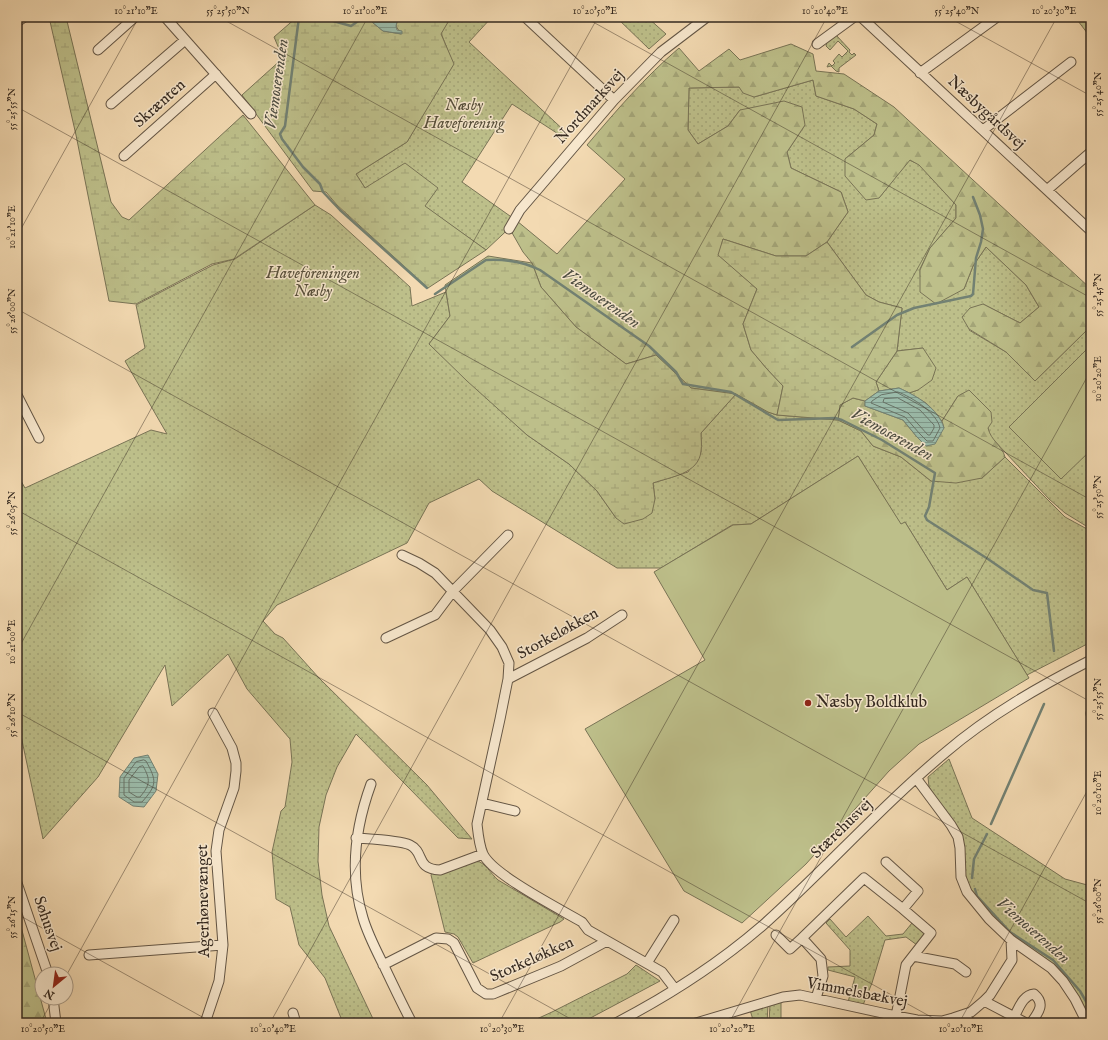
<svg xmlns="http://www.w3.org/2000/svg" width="1108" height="1040" font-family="'IM FELL English',serif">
<defs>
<pattern id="green-dots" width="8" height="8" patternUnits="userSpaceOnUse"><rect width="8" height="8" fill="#bdbf8a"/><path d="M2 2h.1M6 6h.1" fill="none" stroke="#a3a477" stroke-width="1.8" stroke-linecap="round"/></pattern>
<pattern id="forest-firs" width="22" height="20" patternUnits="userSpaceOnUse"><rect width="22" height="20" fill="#bdbf8a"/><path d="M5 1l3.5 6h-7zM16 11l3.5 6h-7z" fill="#a3a477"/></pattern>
<pattern id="wetland-marsh" width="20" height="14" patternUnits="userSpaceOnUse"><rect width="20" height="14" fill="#bdbf8a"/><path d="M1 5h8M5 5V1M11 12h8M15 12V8" fill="none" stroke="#a3a477"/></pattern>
<pattern id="water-rules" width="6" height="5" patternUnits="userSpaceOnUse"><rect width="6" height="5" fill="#9bbbaa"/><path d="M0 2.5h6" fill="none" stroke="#7f988a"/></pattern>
</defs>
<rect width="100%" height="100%" fill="#f3dab2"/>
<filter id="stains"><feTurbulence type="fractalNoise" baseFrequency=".005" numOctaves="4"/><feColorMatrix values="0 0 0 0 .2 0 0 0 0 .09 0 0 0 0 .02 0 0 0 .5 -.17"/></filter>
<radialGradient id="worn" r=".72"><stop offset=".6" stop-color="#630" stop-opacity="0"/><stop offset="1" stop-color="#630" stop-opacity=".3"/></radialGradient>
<path fill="url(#green-dots)" stroke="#797456" d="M451 17H492L469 42 569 135 566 139 512 104 462 182 517 221 486 250 424 206 365 188 356 174 407 142 453 64 441 33Z
M616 17H647L666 34 649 49Z
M1075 17H1090L1091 18V38Z
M836 35 850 50 849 52 852 55 854 53 856 55 839 68V72L836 71 831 66 827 67 829 63 832 66 835 63 833 61 839 54 842 57 848 51 838 41 830 50 826 46 827 42Z
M813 80 816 96 854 109 877 124 874 135 845 159 879 198 909 160 919 164 956 205V218L930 248 920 269 921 292 964 289 973 266 986 247 1026 285 1039 307 1020 323 983 304 969 330 1006 352 1035 381 1087 330 1091 334V529L1065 513 1049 499 990 436 988 428 958 396 942 421 926 403 909 393 918 390 923 348 897 351 902 308 879 302 866 295 827 242 848 212 841 192 791 168 787 152 805 125 740 110 728 126 698 144 688 130 689 88 739 87 754 97Z
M315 205 331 215 410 287 412 306 446 292 450 316 429 344 527 435 569 464 597 491 616 518 655 499 653 483 688 472 701 452V433L736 394 768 412 777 415 838 420 861 431 873 446 901 457 931 481 982 478 1005 457 1065 517 1087 529 1091 535V642L1027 675 967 577 947 590 905 522 901 525 858 456 751 524 732 525 661 568H617L492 491 479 479 429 503 407 543 277 605 263 621 275 634 283 638 319 678 427 785 472 839 458 838 356 734 337 767 326 795 319 827 318 861 322 895 329 926 375 1023H343L325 978 299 945 290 907 276 899 272 852 281 811 285 807 292 762 290 739 247 689 228 654 172 706 165 665 98 777 43 839 17 717V474L25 488 151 430 167 434 125 361 145 348 136 305 213 265 235 259Z
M949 759 972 818 1065 879 1091 886V1023H1087L1090 1018 1067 981 1010 935 984 910 968 886 954 825 929 787 928 777Z
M475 860C486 863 490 873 498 880L564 919 560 922 473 963 458 937 454 934 445 932 431 875 432 873Z
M868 916 886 936 903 934 912 923 924 933V938L917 945 906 937 885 940 872 983 863 1005 848 1002 855 977 828 970V967L850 966V950L826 923 830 919 846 937Z
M636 965 660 981 581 1023H528L552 1012 627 974Z
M781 1002V1023H769L770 1004Z
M768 1005 767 1023H754L750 1010Z"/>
<path fill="url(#forest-firs)" stroke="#797456" d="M791 44 813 54 816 71 844 74 894 107 1091 289V334L1087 330 1035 381 1006 352 969 329 962 317 970 308 983 304 1020 323 1039 307 1026 285 986 247 973 266 964 289 936 304 920 292V270L930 248 956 218V205L919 165 910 160 879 198 866 200 845 176V159L874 135 877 124 854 109 816 96 813 80 754 97 743 93 739 87 689 88 688 130 698 144 728 126 740 110 784 101 802 107 805 125 787 152 791 168 841 192 848 212 827 242 806 256H776L723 239 719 255 757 289 743 324 751 350 767 369 783 386 777 415 768 412 736 394 691 388 656 355 626 364 576 327 541 287 532 263 523 252 511 231 517 221 557 254 625 179 587 145C616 111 645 77 679 48L699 71 729 49 740 60Z
M923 348 936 368 932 380 918 390 909 393 899 388 879 391 876 382 897 351Z
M969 390 991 412 992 422 988 428C991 441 1002 445 1005 457L982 478 956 483 931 481 901 457 873 446 861 431 838 420 840 405 853 398 865 401V406L903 420 917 437 944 428 942 421 958 396Z
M17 912 46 1019 26 1023H17Z"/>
<path fill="url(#wetland-marsh)" stroke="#797456" d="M49 17H66L111 202 122 217 129 220 243 115 315 205 234 259 212 264 136 304 109 301 76 135Z
M297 17H375L372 22 383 31 401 34 396 26 397 22 404 17H451L441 34 454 64 407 142 356 174 365 188 405 163 438 188 425 206 486 250 428 288 337 205 326 192 313 191 242 95 283 58 274 37Z
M723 239 776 256H806L827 242 866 295 879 302 902 308 897 351 876 382 879 391 865 401 853 398 840 405 838 420 777 415 783 386 767 369 751 350 743 324 757 289 718 255Z
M488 256 532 263 541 287 576 327 626 364 656 355 691 388 736 394 701 433C701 439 702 445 701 451 699 474 670 477 653 483L655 499 652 513 643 519 624 524 616 518 597 491 569 464 527 435 467 381 429 344 450 316 445 285Z"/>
<path fill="#bdbf8a" stroke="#797456" d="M1091 345V450L1061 479 1009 427Z
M858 456 901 524 905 522 947 590 967 577 1029 678 919 744 889 771 806 864 742 923 684 891 585 729 705 660 654 572 733 525 751 524Z"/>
<path fill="url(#water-rules)" stroke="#728173" d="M375 17H404L397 22 396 26 397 30 402 31V34L383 31 372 22Z
M899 388C917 396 938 408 944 428L935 444 926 446 917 437 903 420 865 406V401L879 391Z
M148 755 158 774 156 791 144 807 133 806 119 797 120 777 134 758Z"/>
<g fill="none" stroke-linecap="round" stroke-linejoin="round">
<path stroke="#687266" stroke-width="1" d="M898 392C912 397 937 413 940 428L933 441H927L920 434 905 417 871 403 872 401 881 395Z
M898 398 920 410 934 425V428L930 435H928L908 413 883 402 884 399Z
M144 760 146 761C157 781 157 785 142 802H134L124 795V778L136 762Z
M143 766C151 780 150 785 140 797H137L129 792V780L139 767Z"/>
<path stroke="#728173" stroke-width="2.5" d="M299 17 285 126 280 134 282 139 303 167 320 184 323 192 340 210 427 288
M319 17 351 26 364 17
M435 294 486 260C504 259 524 262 540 270L649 346 676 372 683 384 731 392 778 420 835 418 842 420 882 440 935 473 929 507 925 516 927 520 988 559 1033 590 1047 593 1054 651
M852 347 897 315 914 308 971 296 973 294 976 258 981 242 983 229 980 215 973 197
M991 824 1044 704
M972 878 974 859 987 834
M975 889 977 896 1010 932 1053 960 1080 991 1091 1010"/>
<g stroke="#645645" stroke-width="11">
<path id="minor" d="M165 17 251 114
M525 17 614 100
M861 17 1091 231
M17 22 23 18
M817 44 854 17
M98 50 135 17
M920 73 997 17
M111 104 185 40
M983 130 1071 62
M124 156 216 74
M1047 190 1091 152
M509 229 520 210 614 100 661 52 707 17
M17 395 39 438
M402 555 419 563 435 573 490 630 502 647 509 663 508 679 500 719 477 824C478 833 479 845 483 854 493 875 560 909 582 922L588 930 662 972 675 989
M386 638 435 615 453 591 508 535
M508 679 587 638 622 615
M1091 713V714
M916 778 951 825 958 837 960 848 961 877 967 892 989 919 1011 940 1051 968 1063 981 1075 999 1087 1023
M371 784C355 828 349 873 363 918 368 935 376 950 384 966 393 985 402 1004 412 1023
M482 803 515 811
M356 838C369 839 399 840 410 845 425 852 415 869 440 870L483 854
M886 862 918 891 903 909
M17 883 48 974
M776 935 790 949 802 938
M89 955 223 945
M913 956 955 964 966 972
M647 963 674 920
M383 965 436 938 448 939 454 943 477 988 486 994H493L561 966 607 941
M53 998 56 1023
M816 998 823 976 821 959 802 938 864 878 903 909 931 933 906 965 896 1016V1023
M984 1001 1026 1023
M293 1013 296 1023
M963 1015 971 1023
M1014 1017C1019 1008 1023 995 1034 994 1046 1004 1038 1013 1031 1023
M205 1023 219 981 223 945 216 851 219 830 234 788 236 771V763L232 748 213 713
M616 1023C668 996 718 964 762 926 825 870 881 806 946 752 989 715 1040 686 1091 660
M696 1023 783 997 800 995 896 1016 917 1020 942 1021 953 1018 971 1012 984 1001 990 995 1012 960 1011 940"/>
</g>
<use href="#minor" stroke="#f7e7cd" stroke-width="9"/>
</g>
<path fill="none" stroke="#352a21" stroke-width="1" stroke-opacity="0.45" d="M219 17 1091 500M584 17 1091 298M948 17 1091 96M17 107 1091 702M17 236 139 17M17 309 1091 904M17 510 942 1023M17 651 368 17M17 712 578 1023M17 914 213 1023M66 976 598 17M40 1023 54 998M270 1023 827 17M499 1023 1057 17M729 1023 1091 370M959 1023 1091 784"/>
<circle fill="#8f2418" stroke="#f7e7cd" stroke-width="1.5" cx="808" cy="703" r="4"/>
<g text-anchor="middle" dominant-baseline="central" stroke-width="3" stroke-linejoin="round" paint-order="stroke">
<g font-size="16" fill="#352a21" stroke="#f7e7cd">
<text transform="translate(160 104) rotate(-42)">Skrænten</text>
<text transform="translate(590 107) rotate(-48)">Nordmarksvej</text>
<text transform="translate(986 113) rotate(43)">Næsbygårdsvej</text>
<text transform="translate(558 634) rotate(-29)">Storkeløkken</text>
<text transform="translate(842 829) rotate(-44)">Stærehusvej</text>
<text transform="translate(204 901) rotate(-91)">Agerhønevænget</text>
<text transform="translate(47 924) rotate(71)">Søhusvej</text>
<text transform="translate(532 960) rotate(-24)">Storkeløkken</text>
<text transform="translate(857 993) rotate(11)">Vimmelsbækvej</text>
</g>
<g font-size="16" font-style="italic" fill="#574f3b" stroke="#f7e7cd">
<text x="464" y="106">Næsby<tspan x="464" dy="18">Haveforening</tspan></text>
<text x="313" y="274">Haveforeningen<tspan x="313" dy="18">Næsby</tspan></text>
</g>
<g font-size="16" fill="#352a21" stroke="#f7e7cd" text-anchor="start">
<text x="816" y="703">Næsby Boldklub</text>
</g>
<g font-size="17" font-style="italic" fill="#4e4e43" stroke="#f7e7cd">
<text transform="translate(277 84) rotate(-82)">Viemoserenden</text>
<text transform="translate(601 299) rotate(35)">Viemoserenden</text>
<text transform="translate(892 435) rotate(29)">Viemoserenden</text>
<text transform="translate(1033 931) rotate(41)">Viemoserenden</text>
</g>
</g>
<rect width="1108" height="1040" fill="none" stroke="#f3dab2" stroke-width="44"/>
<g transform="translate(54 986) rotate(209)"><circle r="19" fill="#f7e7cd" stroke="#a99b88"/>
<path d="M0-3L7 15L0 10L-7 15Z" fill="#8f2418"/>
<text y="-6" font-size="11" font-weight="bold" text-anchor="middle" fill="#352a21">N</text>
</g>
<rect x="22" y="22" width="1064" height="996" fill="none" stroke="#352a21" stroke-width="1.5"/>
<g font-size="10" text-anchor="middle" fill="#352a21">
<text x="136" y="14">10°21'10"E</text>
<text x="228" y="14">55°25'50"N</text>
<text x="365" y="14">10°21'00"E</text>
<text x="595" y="14">10°20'50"E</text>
<text x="825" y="14">10°20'40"E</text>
<text x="957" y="14">55°25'40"N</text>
<text x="1054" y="14">10°20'30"E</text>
<text transform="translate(1097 94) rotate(-90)" y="4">55°25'40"N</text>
<text transform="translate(11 109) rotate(-90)" y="4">55°25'55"N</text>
<text transform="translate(11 227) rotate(-90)" y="4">10°21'10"E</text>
<text transform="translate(1097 295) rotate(-90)" y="4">55°25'45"N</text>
<text transform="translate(11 311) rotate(-90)" y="4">55°26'00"N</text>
<text transform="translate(1097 379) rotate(-90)" y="4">10°20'20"E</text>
<text transform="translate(1097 497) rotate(-90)" y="4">55°25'50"N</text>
<text transform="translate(11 513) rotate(-90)" y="4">55°26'05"N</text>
<text transform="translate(11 642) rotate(-90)" y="4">10°21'00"E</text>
<text transform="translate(1097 699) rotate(-90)" y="4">55°25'55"N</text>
<text transform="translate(11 715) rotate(-90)" y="4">55°26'10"N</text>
<text transform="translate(1097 793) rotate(-90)" y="4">10°20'10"E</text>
<text transform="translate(1097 901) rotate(-90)" y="4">55°26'00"N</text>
<text transform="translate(11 917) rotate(-90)" y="4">55°26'15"N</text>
<text x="43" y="1032">10°20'50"E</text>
<text x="273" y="1032">10°20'40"E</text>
<text x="502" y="1032">10°20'30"E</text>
<text x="732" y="1032">10°20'20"E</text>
<text x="961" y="1032">10°20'10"E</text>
</g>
<rect width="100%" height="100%" filter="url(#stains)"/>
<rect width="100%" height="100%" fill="url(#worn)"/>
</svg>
